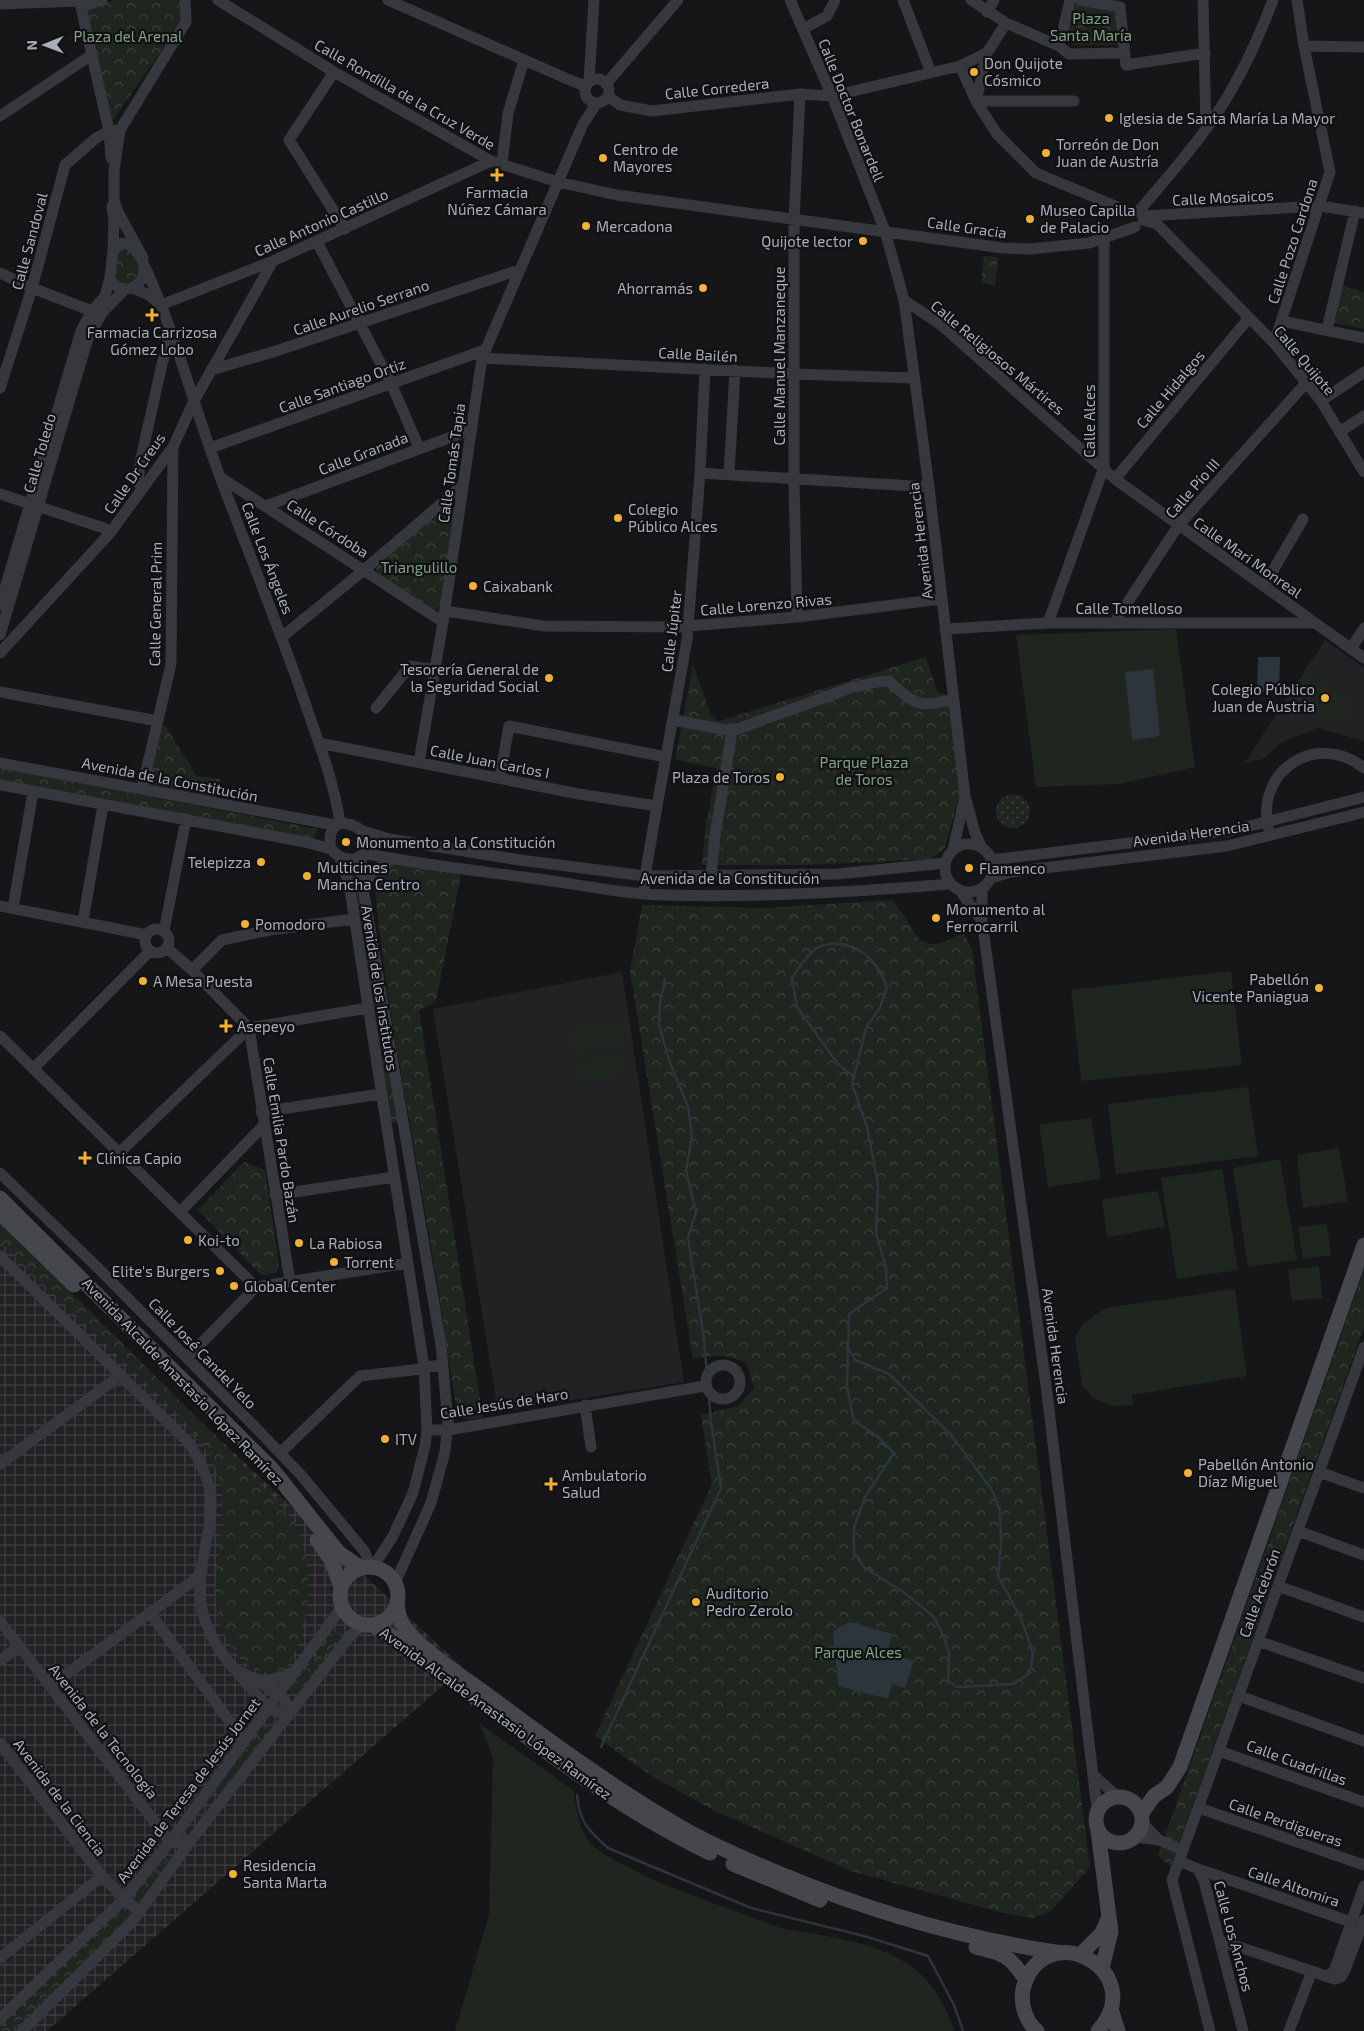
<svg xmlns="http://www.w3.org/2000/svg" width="1364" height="2031" font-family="'Exo 2',sans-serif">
<defs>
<pattern id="industrial-grid" width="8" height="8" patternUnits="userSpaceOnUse" patternTransform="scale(1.25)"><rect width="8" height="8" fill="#222225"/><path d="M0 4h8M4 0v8" fill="none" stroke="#3f3f43"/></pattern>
<pattern id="forest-crowns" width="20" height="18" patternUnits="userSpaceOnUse" patternTransform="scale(1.25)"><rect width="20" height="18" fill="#1e261f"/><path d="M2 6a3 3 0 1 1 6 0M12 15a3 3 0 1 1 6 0" fill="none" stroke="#3c433d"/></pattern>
<pattern id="garden-dots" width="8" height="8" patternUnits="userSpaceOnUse" patternTransform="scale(1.25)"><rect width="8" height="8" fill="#1e261f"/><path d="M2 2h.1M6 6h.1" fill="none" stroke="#3c433d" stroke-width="1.8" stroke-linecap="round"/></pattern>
</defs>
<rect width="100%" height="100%" fill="#161618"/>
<path fill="#222225" d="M1325 640 1364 668V741L1317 728 1282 742 1263 759 1245 762Z
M622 972 684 1382 498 1412 433 1009Z"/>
<path fill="url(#industrial-grid)" d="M0 1233 463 1668 47 2031H0Z"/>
<path fill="#1e261f" d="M1176 629 1195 767 1119 784 1036 787 1016 635Z
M1309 670 1356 703 1338 728 1291 695Z
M1231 971 1242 1065 1081 1081 1071 990Z
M618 1020 622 1047 574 1054 570 1028Z
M623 1053 627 1076 579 1085 575 1061Z
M1248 1087 1258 1156 1116 1174 1108 1104Z
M1091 1118 1101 1179 1048 1187 1039 1124Z
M1339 1148 1348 1201 1303 1208 1297 1155Z
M1280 1159 1297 1260 1248 1267 1233 1168Z
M1222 1169 1238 1270 1177 1279 1161 1178Z
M1158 1191 1165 1227 1107 1237 1102 1199Z
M1327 1224 1331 1255 1303 1259 1298 1227Z
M1319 1266 1322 1298 1292 1301 1288 1270Z
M1235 1289 1247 1376 1132 1395 1133 1405 1113 1406 1093 1398 1082 1385 1075 1337 1083 1324 1105 1308Z
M480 1724 573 1790C576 1802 578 1824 584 1834 594 1852 615 1860 632 1869 665 1887 703 1899 738 1912 753 1917 769 1925 785 1929 798 1932 812 1933 826 1936 892 1949 931 1963 955 2031H455L489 1914 493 1759Z"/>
<path fill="url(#forest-crowns)" d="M114 0H181L182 21 111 123 86 9Z
M1073 4 1116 11 1120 45H1073L1065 39Z
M126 248 140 262V275L130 284C110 283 114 263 121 249Z
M984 256 998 257 995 285 981 283Z
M1338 285 1364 292V329L1329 322Z
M448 504 455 508 441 606 433 610 376 573 377 566Z
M926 657 938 693 948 695 960 793 945 848 930 859 805 865H702L706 824 717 768 675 760 693 665 711 715 719 721Z
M158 721 166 727 197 776 220 779 215 803 142 789Z
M0 768 318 829 314 840 0 780Z
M358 858 403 1122 386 1124 348 860Z
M393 859 462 869 436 1002 419 1010 483 1418 463 1419 457 1411 449 1363C427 1198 388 1036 373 870Z
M893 900 920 940 930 944 941 943 964 933 972 949 1090 1867 1050 1912 1033 1918 1003 1913 851 1871 713 1810 653 1777 595 1736 712 1484 701 1415 738 1406 754 1388 747 1364C725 1353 716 1355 693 1359L630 971 642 905 764 908Z
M244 1162 265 1170 279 1264 276 1273 261 1275 198 1210Z
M0 1222C66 1287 132 1353 198 1419 216 1438 235 1457 253 1476 267 1491 283 1506 294 1523 315 1559 311 1625 291 1660 280 1682 252 1672 239 1657 191 1601 234 1540 219 1478 213 1455 196 1436 182 1418L0 1242Z
M1364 1270V1327L1171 1866 1158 1856Z
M337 1629 342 1633 295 1695 290 1690Z
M267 1723 271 1726 223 1790 216 1789Z
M166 1858 170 1862 139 1902 133 1899Z
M124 1910 131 1913 107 1940 10 2031H0Z"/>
<path fill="url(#garden-dots)" d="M996 811a17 17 0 1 1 34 0a17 17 0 1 1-34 0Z"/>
<path fill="#2c353c" d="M1258 657H1280L1279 692H1257Z
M1153 669 1160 736 1132 740 1125 672Z
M849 1622 892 1634 887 1653 914 1661 905 1688 892 1684 888 1699 838 1686 833 1631Z"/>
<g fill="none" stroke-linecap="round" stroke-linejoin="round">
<path stroke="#2c353c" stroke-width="2.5" d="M847 1346 855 1360 889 1374 951 1435 992 1490 1000 1511 1001 1544 998 1576 1021 1618 1033 1653 1030 1673 1013 1684 957 1687 948 1681 949 1654 944 1637 934 1617 906 1594 864 1567 854 1553V1527L865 1497 894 1453 877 1436 854 1421 847 1386 849 1314 887 1288 886 1267 876 1234 878 1183 867 1127 852 1084 854 1077 838 1064 797 1007 792 978C799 968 805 958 814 950 833 936 861 947 874 963 880 969 883 979 887 987L880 1007 866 1028 854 1077
M601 1747 721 1488 711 1422 704 1339 688 1238 696 1212 686 1171 692 1137 688 1107 669 1060 659 1025 660 1004 665 979
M577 1795C579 1822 589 1831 608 1848L751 1908 864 1936 928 1956 954 2005 963 2031"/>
<path stroke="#37383d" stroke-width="11" d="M102 0 81 7 109 131 111 158
M218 0 334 72 491 161 558 182 617 195 1003 248 1030 249 1089 243 1135 227
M388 0 572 81 586 86
M790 0 832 96 885 231 904 300 929 487 965 796 975 833 982 848
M903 0 931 73
M971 0 1006 23 1059 46 1069 54 1125 53
M1080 0 1120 7 1126 65 1205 53
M1203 0 1206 129
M0 4 80 1
M987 12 994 0
M803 29 827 16 835 0
M1059 46 1070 0
M1304 46 1364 47
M960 66 976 101 997 134 1036 173 1132 213
M334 72 289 140 345 229
M585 91a12 12 0 1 1 24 0a12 12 0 1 1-24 0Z
M589 82 594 0
M606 84 678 0
M608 96 620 105 652 111 800 94 832 96 960 66 987 53
M976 101H1074
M976 101 987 53 1006 23
M0 116 93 54
M502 164 508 113 524 60
M112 206 114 220 113 251
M1138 212C1161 185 1185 158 1206 129 1235 90 1256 45 1273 0
M1143 216 1320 206 1364 213
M1143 220 1157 224 1274 343 1321 401 1364 472
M317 242 391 383 419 448
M122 243C128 243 131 245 135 250 161 277 125 305 110 278L113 251Z
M143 258 118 212 114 200V171L120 130 186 22 185 0
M145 267C176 334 194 407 220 477 248 551 278 625 304 700 318 741 334 781 340 823
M0 273 32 288 92 311
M133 288 149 295 159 304
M904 300 941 325 1115 479 1364 658
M161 305 273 261 491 161
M1282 321 1364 338
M1327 329 1355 211
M1274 343 1330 172 1304 46 1297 0
M482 358 794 374 913 378
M211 370 276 351 519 270
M0 388 32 288 65 165 96 138 109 131 120 130
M1321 401 1364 372
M1339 432 1364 416
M210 448 485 350
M700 473 929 487
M729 475 735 370
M220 477 443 622
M1115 479 1248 319
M142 489 138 482 140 463 162 364 171 334
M0 494 104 528 110 533
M266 506 470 430
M1264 586 1303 519
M0 605 81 331 92 311 105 296 110 278
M445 611 544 626 676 627 797 617 941 599
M797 617 794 479V221L800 94
M1048 623 1104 467V239
M1114 623 1178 526 1306 383
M945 629 1048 623H1314
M0 635 88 338 102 313 125 289
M282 637 364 570 463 485
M1351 649 1364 628
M0 653 110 533 173 447 194 401 273 261
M0 692 158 721
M376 708 410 666 435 670
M673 720 732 731 850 688 877 682 889 681C915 705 919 708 953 699
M319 743 579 794 657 806
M419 762 443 622 482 358 583 124 597 103
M0 763 335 825
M500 777 509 726 666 757
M0 785 305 842 331 849
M142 789 171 664 173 448
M340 823C362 824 376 840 358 858 346 861 339 858 331 849 329 839 329 828 340 823Z
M1268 827C1256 769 1318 731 1364 768
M363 831 389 839 520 860 645 876 837 874 945 863
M945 868a24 24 0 1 1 48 0a24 24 0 1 1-48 0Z
M953 850 965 797
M363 853C421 865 480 871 539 879 581 885 624 894 667 895 761 898 856 892 950 884
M361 855 363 888 441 1345 448 1423 445 1452 431 1503 395 1583
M340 858 346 874 351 896 424 1367 427 1430 425 1446 413 1493 393 1536 373 1567
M992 860 1234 830 1364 797
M711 876 715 836 732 731
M991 878 1011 872 1227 846 1364 812
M364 887 373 870 393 859
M982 889V921L1047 1393 1097 1809
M961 892 982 921
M644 893 645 876 657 806 687 640 700 473 705 369
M0 906 147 935
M13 908 33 792
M83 921 103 805
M145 941a12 12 0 1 1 24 0a12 12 0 1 1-24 0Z
M164 931 186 819
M167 948 192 970 249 1028 290 1281
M192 970 222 940 270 930 354 919
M0 1036 256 1287
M33 1069 150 951
M261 1112 381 1094
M119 1153 249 1028 368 1008
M0 1173 99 1269 259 1431 301 1475 365 1552 370 1567
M275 1195 394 1177
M180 1212 264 1125
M0 1256 189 1443C201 1462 212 1484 211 1507 211 1521 207 1535 205 1549 203 1562 199 1577 200 1591 200 1620 216 1648 235 1670
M187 1358 256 1287 408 1263
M706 1382a17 17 0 1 1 34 0a17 17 0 1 1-34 0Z
M585 1405 591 1447
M427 1430H448L705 1386
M280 1453 360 1376 413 1370 424 1367 443 1365
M0 1464 121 1375
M1319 1472 1364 1488
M1298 1531 1364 1555
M1278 1586 1364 1617
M150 1613 244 1741
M0 1621 170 1842 180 1843 192 1839
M1258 1641 1364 1678
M0 1661 19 1646
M253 1678 284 1699 291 1712H276L268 1708 235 1670C259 1682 269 1684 293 1672
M50 1686 150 1613 193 1581 202 1571
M1239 1696 1364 1741
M0 1743 102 1876 139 1912
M1219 1751 1364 1802
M1093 1775 1117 1796
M1199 1808 1364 1865
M1142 1823 1159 1840
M1135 1837 1159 1840 1183 1850 1172 1880 1210 2031
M1183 1850 1364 1347
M1179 1861 1198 1869 1204 1881 1243 2031
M1198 1869 1351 1922
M1221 1941 1335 1979 1341 1977 1345 1970 1364 1920
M0 1958 102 1876
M1327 1977 1334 1971 1364 1886
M0 2019 124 1899 180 1829 342 1607
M22 2031 132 1922 192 1839 350 1636 363 1625
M1289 2031 1312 1971"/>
<path stroke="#45474d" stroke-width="15" d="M0 1198 252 1449 272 1469 339 1553 361 1568
M0 1213 74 1285
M317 1540 331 1560 341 1586
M340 1596a29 29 0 1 1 58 0a29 29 0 1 1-58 0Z
M397 1602C398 1608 398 1615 401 1621 413 1646 465 1678 489 1696 552 1743 616 1790 684 1829 716 1847 749 1861 783 1875 872 1912 966 1939 1062 1953
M372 1625 394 1637 480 1702
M523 1734C582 1779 643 1821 710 1853
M1096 1820a23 23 0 1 1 46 0a23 23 0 1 1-46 0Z
M1142 1813 1154 1796 1167 1787 1180 1767 1364 1245
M1098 1831 1111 1932 1102 1968
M733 1864 820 1900
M976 1947C1005 1954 1009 1955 1026 1980
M1081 1954 1102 1933 1108 1919
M1111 2009 1118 2031
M1037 2031C1026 2022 1020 2004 1023 1989 1043 1913 1152 1971 1098 2031"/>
</g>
<g fill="#f2b134" stroke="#111113" stroke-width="2">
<circle cx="974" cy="72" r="5"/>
<circle cx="1109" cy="118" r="5"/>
<circle cx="1046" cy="153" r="5"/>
<circle cx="603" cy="158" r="5"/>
<path d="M494.5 167.5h5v5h5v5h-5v5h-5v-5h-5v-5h5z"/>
<circle cx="1030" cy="219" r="5"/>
<circle cx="586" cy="226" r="5"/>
<circle cx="863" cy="241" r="5"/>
<circle cx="703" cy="288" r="5"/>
<path d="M149.5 307.5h5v5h5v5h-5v5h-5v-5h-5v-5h5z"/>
<circle cx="618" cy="518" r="5"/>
<circle cx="473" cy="586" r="5"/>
<circle cx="549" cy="678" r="5"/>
<circle cx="1325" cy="698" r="5"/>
<circle cx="780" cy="777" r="5"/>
<circle cx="346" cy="842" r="5"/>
<circle cx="261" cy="862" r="5"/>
<circle cx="969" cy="868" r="5"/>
<circle cx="307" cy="876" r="5"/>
<circle cx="936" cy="918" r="5"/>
<circle cx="245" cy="924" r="5"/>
<circle cx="143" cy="981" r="5"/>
<circle cx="1319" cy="988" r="5"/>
<path d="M223.5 1018.5h5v5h5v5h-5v5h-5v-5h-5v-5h5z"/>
<path d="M82.5 1150.5h5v5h5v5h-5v5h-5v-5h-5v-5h5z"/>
<circle cx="188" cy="1240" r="5"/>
<circle cx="299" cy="1243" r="5"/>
<circle cx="334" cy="1262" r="5"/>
<circle cx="220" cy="1271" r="5"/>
<circle cx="234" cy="1286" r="5"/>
<circle cx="385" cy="1439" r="5"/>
<circle cx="1188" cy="1473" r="5"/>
<path d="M548.5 1476.5h5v5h5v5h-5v5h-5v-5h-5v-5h5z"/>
<circle cx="696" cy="1602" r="5"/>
<circle cx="233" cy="1874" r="5"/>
</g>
<g text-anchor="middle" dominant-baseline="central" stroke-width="4.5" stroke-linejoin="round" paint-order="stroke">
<g font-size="15" fill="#7fa381" stroke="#111113">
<text x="1091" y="18">Plaza<tspan x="1091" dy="17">Santa María</tspan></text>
<text x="128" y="36">Plaza del Arenal</text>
<text x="419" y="567">Triangulillo</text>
<text x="864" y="762">Parque Plaza<tspan x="864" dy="17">de Toros</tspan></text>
<text x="858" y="1652">Parque Alces</text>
</g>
<g font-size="15" fill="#a8adb8" stroke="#111113" text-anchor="start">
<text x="984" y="63">Don Quijote<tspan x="984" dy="17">Cósmico</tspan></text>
<text x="1119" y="118">Iglesia de Santa María La Mayor</text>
<text x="1056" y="144">Torreón de Don<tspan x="1056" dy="17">Juan de Austría</tspan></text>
<text x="613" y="149">Centro de<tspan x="613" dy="17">Mayores</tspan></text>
<text x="497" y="192" text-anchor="middle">Farmacia<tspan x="497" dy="17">Núñez Cámara</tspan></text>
<text x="1040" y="210">Museo Capilla<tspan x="1040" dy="17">de Palacio</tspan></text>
<text x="596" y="226">Mercadona</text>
<text x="853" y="241" text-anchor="end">Quijote lector</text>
<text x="693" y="288" text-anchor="end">Ahorramás</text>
<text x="152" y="332" text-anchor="middle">Farmacia Carrizosa<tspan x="152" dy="17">Gómez Lobo</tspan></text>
<text x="628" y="509">Colegio<tspan x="628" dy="17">Público Alces</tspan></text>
<text x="483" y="586">Caixabank</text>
<text x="539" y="669" text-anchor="end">Tesorería General de<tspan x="539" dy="17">la Seguridad Social</tspan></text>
<text x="1315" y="689" text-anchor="end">Colegio Público<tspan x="1315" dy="17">Juan de Austria</tspan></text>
<text x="770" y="777" text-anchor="end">Plaza de Toros</text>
<text x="356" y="842">Monumento a la Constitución</text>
<text x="251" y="862" text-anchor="end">Telepizza</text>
<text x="317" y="867">Multicines<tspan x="317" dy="17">Mancha Centro</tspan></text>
<text x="979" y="868">Flamenco</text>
<text x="946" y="909">Monumento al<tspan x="946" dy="17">Ferrocarril</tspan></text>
<text x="255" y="924">Pomodoro</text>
<text x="1309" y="979" text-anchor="end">Pabellón<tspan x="1309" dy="17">Vicente Paniagua</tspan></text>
<text x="153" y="981">A Mesa Puesta</text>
<text x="237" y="1026">Asepeyo</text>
<text x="96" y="1158">Clínica Capio</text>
<text x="198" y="1240">Koi-to</text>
<text x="309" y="1243">La Rabiosa</text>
<text x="344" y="1262">Torrent</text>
<text x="210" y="1271" text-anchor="end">Elite's Burgers</text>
<text x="244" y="1286">Global Center</text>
<text x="395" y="1439">ITV</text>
<text x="1198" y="1464">Pabellón Antonio<tspan x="1198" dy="17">Díaz Miguel</tspan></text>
<text x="562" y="1475">Ambulatorio<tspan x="562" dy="17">Salud</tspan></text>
<text x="706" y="1593">Auditorio<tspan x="706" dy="17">Pedro Zerolo</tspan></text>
<text x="243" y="1865">Residencia<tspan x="243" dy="17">Santa Marta</tspan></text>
</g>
<g font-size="15" fill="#a8adb8" stroke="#111113">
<text transform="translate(717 88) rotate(-6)">Calle Corredera</text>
<text transform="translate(405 94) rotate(30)">Calle Rondilla de la Cruz Verde</text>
<text transform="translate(852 110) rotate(68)">Calle Doctor Bonardell</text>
<text transform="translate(1223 197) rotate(-3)">Calle Mosaicos</text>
<text transform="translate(321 222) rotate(-24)">Calle Antonio Castillo</text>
<text transform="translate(967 227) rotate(8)">Calle Gracia</text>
<text transform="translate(29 241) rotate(-75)">Calle Sandoval</text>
<text transform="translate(1292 241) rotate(-72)">Calle Pozo Cardona</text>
<text transform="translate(361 307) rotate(-19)">Calle Aurelio Serrano</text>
<text transform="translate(698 354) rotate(3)">Calle Bailén</text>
<text transform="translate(779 356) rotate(-90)">Calle Manuel Manzaneque</text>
<text transform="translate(998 357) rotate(40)">Calle Religiosos Mártires</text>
<text transform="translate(1305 360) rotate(50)">Calle Quijote</text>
<text transform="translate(342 385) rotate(-20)">Calle Santiago Ortiz</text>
<text transform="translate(1170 389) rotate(-50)">Calle Hidalgos</text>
<text transform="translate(1089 421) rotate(-90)">Calle Alces</text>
<text transform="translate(39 453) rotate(-74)">Calle Toledo</text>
<text transform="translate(363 453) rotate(-21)">Calle Granada</text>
<text transform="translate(451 463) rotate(-82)">Calle Tomás Tapia</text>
<text transform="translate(134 473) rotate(-55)">Calle Dr Creus</text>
<text transform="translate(1192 488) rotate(-49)">Calle Pío III</text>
<text transform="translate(328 528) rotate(33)">Calle Córdoba</text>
<text transform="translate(920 541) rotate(-97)">Avenida Herencia</text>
<text transform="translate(1248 557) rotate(35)">Calle Mari Monreal</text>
<text transform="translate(268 558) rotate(69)">Calle Los Ángeles</text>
<text transform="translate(155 604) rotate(-89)">Calle General Prim</text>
<text transform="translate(766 604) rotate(-5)">Calle Lorenzo Rivas</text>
<text x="1129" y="608">Calle Tomelloso</text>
<text transform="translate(671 631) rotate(-83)">Calle Júpiter</text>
<text transform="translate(490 761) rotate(11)">Calle Juan Carlos I</text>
<text transform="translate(170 779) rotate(11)">Avenida de la Constitución</text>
<text transform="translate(1191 833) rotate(-8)">Avenida Herencia</text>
<text x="730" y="878">Avenida de la Constitución</text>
<text transform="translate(380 988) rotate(81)">Avenida de los Institutos</text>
<text transform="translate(282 1140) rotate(81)">Calle Emilia Pardo Bazán</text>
<text transform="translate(1056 1346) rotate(82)">Avenida Herencia</text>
<text transform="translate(203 1353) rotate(46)">Calle José Candel Yelo</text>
<text transform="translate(183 1381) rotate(46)">Avenida Alcalde Anastasio López Ramírez</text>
<text transform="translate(504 1403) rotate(-9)">Calle Jesús de Haro</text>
<text transform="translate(1259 1593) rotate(-70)">Calle Acebrón</text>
<text transform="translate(496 1713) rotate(36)">Avenida Alcalde Anastasio López Ramírez</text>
<text transform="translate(104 1731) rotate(52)">Avenida de la Tecnología</text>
<text transform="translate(1297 1762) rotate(20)">Calle Cuadrillas</text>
<text transform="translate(188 1790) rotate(-53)">Avenida de Teresa de Jesús Jornet</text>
<text transform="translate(60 1797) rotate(53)">Avenida de la Ciencia</text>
<text transform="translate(1286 1822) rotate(19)">Calle Perdigueras</text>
<text transform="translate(1294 1886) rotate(19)">Calle Altomira</text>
<text transform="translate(1234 1936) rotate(75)">Calle Los Anchos</text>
</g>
</g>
<g transform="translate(45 45) rotate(269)" stroke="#111113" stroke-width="4" paint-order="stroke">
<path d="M0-4L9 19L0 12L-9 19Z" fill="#a8adb8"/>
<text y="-8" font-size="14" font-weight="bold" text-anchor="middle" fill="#a8adb8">N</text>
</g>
</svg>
